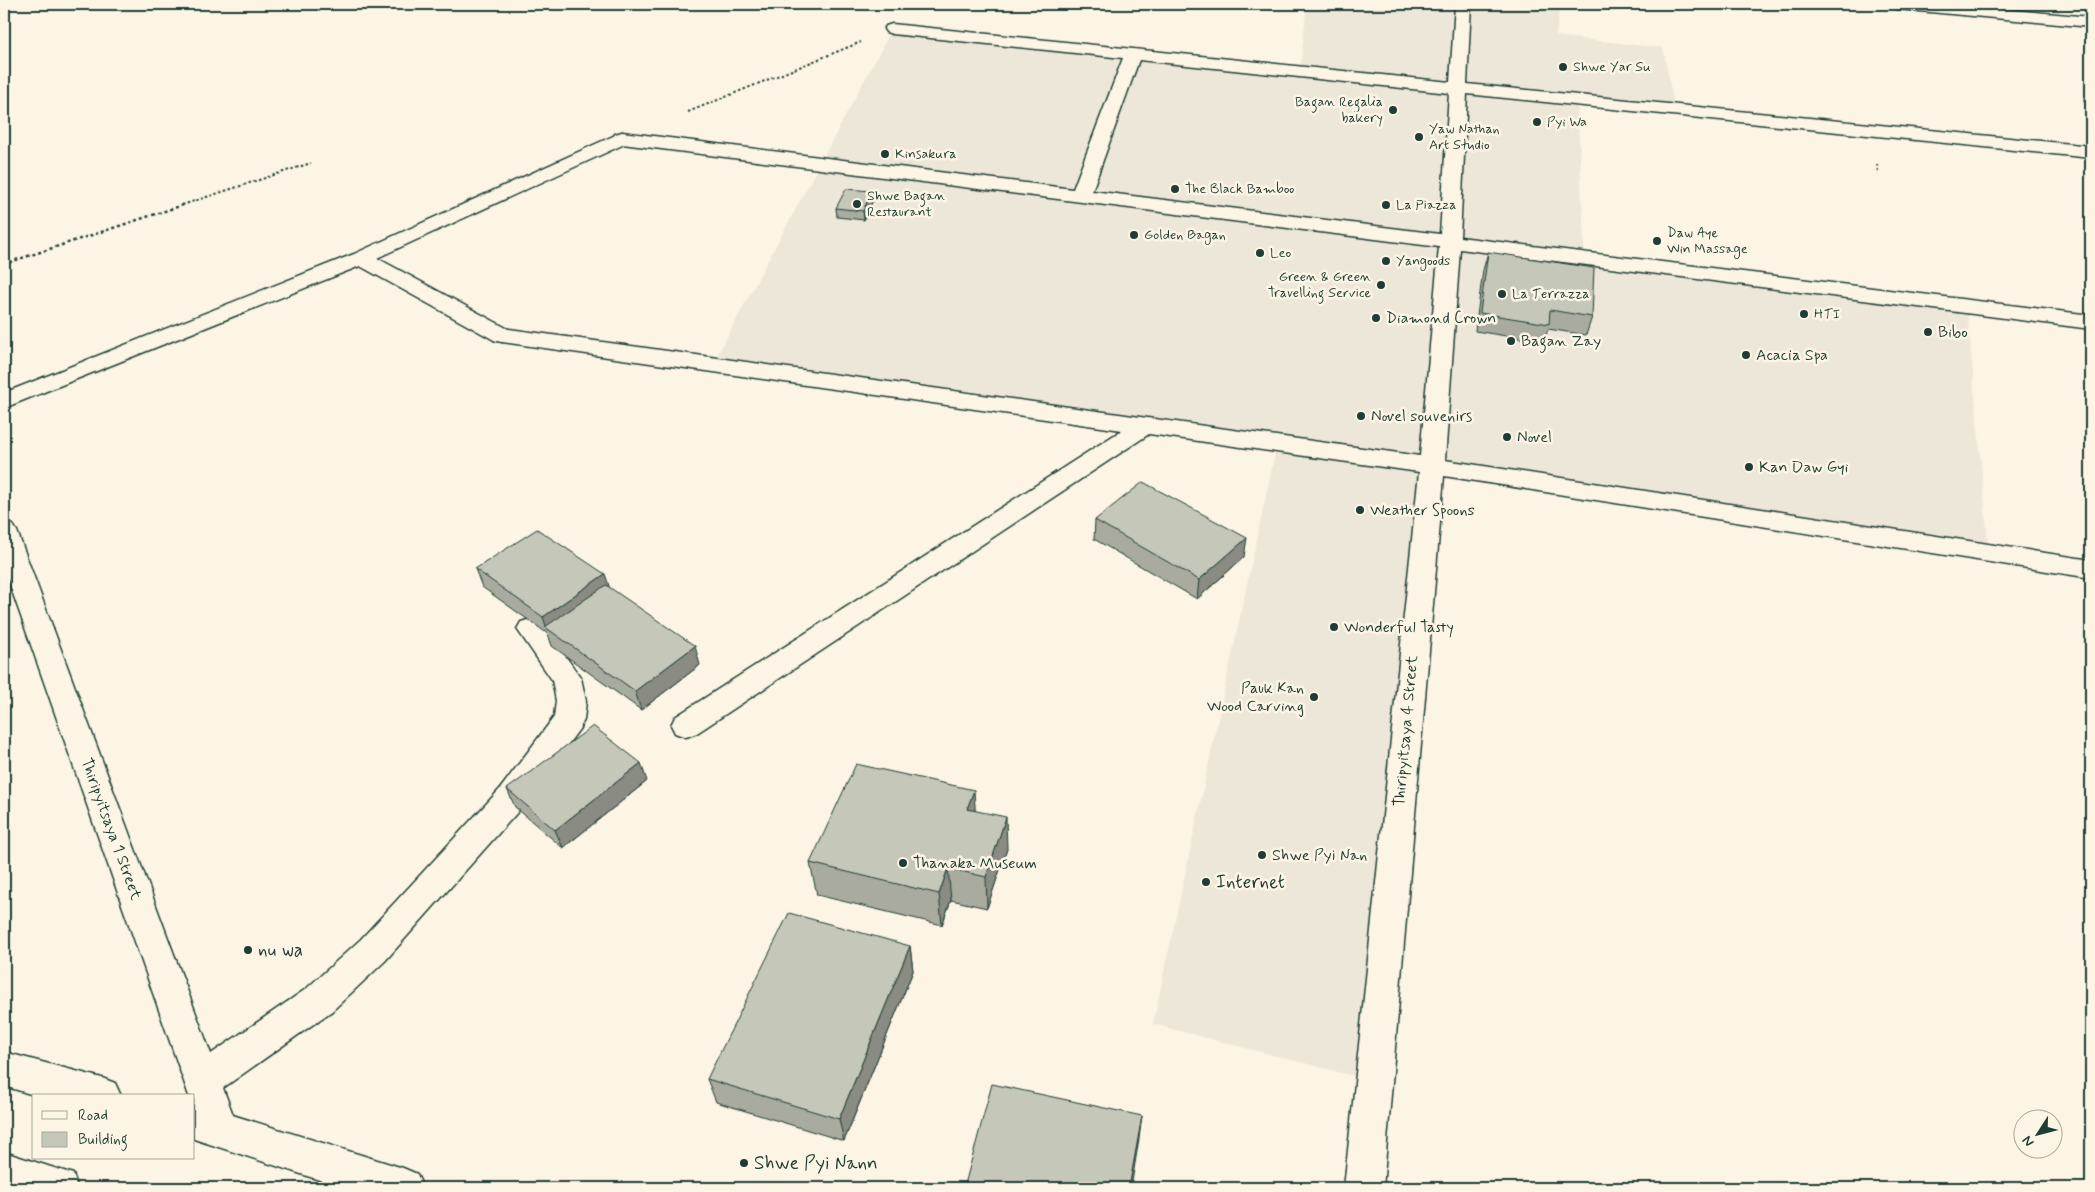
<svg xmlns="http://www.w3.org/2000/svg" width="2095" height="1192" font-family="Mynerve,sans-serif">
<rect width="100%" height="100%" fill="#fcf5e5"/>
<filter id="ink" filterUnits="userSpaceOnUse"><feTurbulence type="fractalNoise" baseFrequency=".02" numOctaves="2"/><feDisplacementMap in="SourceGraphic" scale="10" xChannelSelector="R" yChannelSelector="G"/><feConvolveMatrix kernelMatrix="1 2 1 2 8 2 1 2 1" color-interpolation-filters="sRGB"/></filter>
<g filter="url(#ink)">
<path fill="#ece7d8" d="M1307 4H1560L1556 36 1663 48 1675 111 1577 101 1585 259 1967 307 1989 553 1432 467 1373 1081 1153 1024 1277 444 712 365 892 29 1300 71Z"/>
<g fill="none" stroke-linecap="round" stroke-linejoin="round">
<g stroke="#1f3d34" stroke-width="3">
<path id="lane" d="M622 132 629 134 631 138 629 142 377 258 510 330 513 335 510 340 502 342 494 340 360 266 4 408V393L354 254Z"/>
</g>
<g stroke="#1f3d34" stroke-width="3">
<path id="street" d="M1455 4H1471L1467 84 2091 146V158L1467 94 1460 237 2091 315V329L1460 249 1445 460 2091 560V578L1444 476 1383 1188H1344L1419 472 1149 434 697 733 686 737 675 733 671 725 675 717 1122 430 502 342 494 340 491 335 494 330 502 328 1420 456 1439 247 622 144 615 142 613 138 615 134 622 132 1073 189 1123 58 892 34 886 32 884 29 886 26 892 24 1450 82ZM1139 60 1449 93 1440 234 1092 191Z
M1889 4H1946L2091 17V27L1897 9 1891 7Z
M4 522 13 525 17 531 211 1054 306 989 361 939 500 789 554 717 556 701 552 680 517 629 521 622 531 619 541 622 581 678 586 701 584 720 580 728 522 807 385 961 332 1011 223 1088 238 1128 232 1141 219 1147 206 1141C199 1126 194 1113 194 1096H189L4 568Z"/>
</g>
<g stroke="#1f3d34" stroke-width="3">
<path id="secondary" d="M4 1052 102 1078 115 1083 121 1096H37L4 1086Z
M194 1103 403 1168 417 1174 423 1188H344L194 1139Z
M4 1152 73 1174 78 1188H4Z"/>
</g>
<path stroke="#1f3d34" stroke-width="2" stroke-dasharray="2.5 2.5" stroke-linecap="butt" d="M688 112 861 42
M1877 164 1878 174
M182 205 311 163"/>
<path stroke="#1f3d34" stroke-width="2.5" stroke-dasharray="3 3" stroke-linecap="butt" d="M4 264 186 204"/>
<use href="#lane" fill="#fcf5e5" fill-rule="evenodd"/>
<use href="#street" fill="#fcf5e5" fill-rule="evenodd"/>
<use href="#secondary" fill="#fcf5e5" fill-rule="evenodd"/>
</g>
<path fill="#a9ab9f" stroke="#1f3d34" d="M873 200 864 220 837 217 836 208Z
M1488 252 1592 317 1586 335 1548 329 1544 342 1475 331 1483 270Z
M1095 520 1244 557 1197 599 1094 539Z
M475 569 609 588 700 665 641 710 552 646 548 634 482 587Z
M647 781 563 848 515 807 507 789Z
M975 810 1007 849 987 908 951 900 942 925 817 895 810 863Z
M910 946 913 971 844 1141 716 1102 707 1079Z"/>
<path fill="#8a8b82" stroke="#1f3d34" d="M872 191 873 200 864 220 863 211Z
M1247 538 1244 557 1197 599 1199 580Z
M605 574 611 592 547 629 543 617Z
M695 646 700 665 641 710 635 691Z
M641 763 647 781 563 848 555 830Z
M974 790 976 822 967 809Z
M1006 817 1007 849 987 908 986 877Z
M948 868 951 900 942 925 939 894Z
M910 946 913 971 844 1141 839 1119Z
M1142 1116 1139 1139 1131 1188H1129Z"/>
<path fill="#c5c7b9" stroke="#1f3d34" d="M846 189 872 191 863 211 836 208Z
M1488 252 1594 268 1592 317 1550 310 1549 324 1480 313Z
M1143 482 1247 538 1199 580 1095 520Z
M537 529 605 574 543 617 475 569Z
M606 585 695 646 635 691 545 627Z
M593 726 641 763 555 830 507 789Z
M856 764 974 790 967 809 1006 817 986 877 948 868 939 894 810 863Z
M789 913 910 946 839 1119 707 1079Z
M992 1084 1142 1116 1129 1188H964Z"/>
</g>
<g fill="#1f3d34" stroke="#fcf5e5" stroke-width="2">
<circle cx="1563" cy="67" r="5"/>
<circle cx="1393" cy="110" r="5"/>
<circle cx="1537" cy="122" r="5"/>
<circle cx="1419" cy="137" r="5"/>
<circle cx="885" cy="154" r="5"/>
<circle cx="1175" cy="189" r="5"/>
<circle cx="857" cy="204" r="5"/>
<circle cx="1386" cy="205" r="5"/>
<circle cx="1134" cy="235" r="5"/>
<circle cx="1657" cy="241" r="5"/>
<circle cx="1260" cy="253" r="5"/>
<circle cx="1386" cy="261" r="5"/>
<circle cx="1381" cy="285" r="5"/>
<circle cx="1502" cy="294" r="5"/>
<circle cx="1804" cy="314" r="5"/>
<circle cx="1376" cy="318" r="5"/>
<circle cx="1928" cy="332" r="5"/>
<circle cx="1511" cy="341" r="5"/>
<circle cx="1746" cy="355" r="5"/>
<circle cx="1361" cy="416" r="5"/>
<circle cx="1507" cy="437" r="5"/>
<circle cx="1749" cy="467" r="5"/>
<circle cx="1360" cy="510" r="5"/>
<circle cx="1334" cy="627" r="5"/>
<circle cx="1314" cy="697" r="5"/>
<circle cx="1262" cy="855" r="5"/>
<circle cx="903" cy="863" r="5"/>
<circle cx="1206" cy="882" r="5"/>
<circle cx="248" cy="950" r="5"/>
<circle cx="744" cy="1163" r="5"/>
</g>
<g text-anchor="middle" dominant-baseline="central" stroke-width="5" stroke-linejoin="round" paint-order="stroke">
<g font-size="14" fill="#1f3d34" stroke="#fcf5e5" text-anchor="start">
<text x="1573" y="67">Shwe Yar Su</text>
<text x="1383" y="102" text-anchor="end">Bagan Regalia<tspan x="1383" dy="16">bakery</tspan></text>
<text x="1547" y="122">Pyi Wa</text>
<text x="1429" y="129">Yaw Nathan<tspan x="1429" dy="16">Art Studio</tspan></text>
<text x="895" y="154">Kinsakura</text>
<text x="1185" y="189">The Black Bamboo</text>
<text x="867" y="196">Shwe Bagan<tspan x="867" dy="16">Restaurant</tspan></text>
<text x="1396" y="205">La Piazza</text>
<text x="1667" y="233">Daw Aye<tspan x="1667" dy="16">Win Massage</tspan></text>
<text x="1144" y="235">Golden Bagan</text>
<text x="1270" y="253">Leo</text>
<text x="1396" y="261">Yangoods</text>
<text x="1371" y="277" text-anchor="end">Green &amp; Green<tspan x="1371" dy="16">Travelling Service</tspan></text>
<text x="1512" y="294">La Terrazza</text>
<text x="1814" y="314">HTI</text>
</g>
<g font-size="16" fill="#1f3d34" stroke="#fcf5e5" text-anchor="start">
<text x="1386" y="318">Diamond Crown</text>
<text x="1938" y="332">Bibo</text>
<text x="1521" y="341">Bagan Zay</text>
<text x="1756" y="355">Acacia Spa</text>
<text x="1371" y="416">Novel souvenirs</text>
<text x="1517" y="437">Novel</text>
<text x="1759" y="467">Kan Daw Gyi</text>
<text x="1370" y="510">Weather Spoons</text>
<text x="1344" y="627">Wonderful Tasty</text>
<text x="1304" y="688" text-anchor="end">Pauk Kan<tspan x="1304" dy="18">Wood Carving</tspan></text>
<text x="1272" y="855">Shwe Pyi Nan</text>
<text x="913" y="863">Thanaka Museum</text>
</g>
<g font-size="16" fill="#1f3d34" stroke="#fcf5e5">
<text transform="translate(1406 731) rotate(-85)">Thiripyitsaya 4 Street</text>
<text transform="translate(111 829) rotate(70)">Thiripyitsaya 1 Street</text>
</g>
<g font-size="19" fill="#1f3d34" stroke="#fcf5e5" text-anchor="start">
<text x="1216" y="882">Internet</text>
<text x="258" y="950">nu wa</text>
<text x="754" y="1163">Shwe Pyi Nann</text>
</g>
</g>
<rect width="2095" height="1192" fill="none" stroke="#fcf5e5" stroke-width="20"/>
<rect x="10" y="10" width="2075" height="1172" fill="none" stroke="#1f3d34" stroke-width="2" filter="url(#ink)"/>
<rect x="32" y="1094" width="162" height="65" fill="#fcf5e5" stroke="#a4ab9e"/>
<rect x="42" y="1111" width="25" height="8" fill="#fcf5e5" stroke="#a4ab9e"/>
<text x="78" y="1120" font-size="15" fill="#1f3d34">Road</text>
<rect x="42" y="1132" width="25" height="15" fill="#c5c7b9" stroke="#a4ab9e"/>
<text x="78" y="1144" font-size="15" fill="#1f3d34">Building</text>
<g transform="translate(2038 1134) rotate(234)"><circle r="24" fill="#fcf5e5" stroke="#a4ab9e"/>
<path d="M0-4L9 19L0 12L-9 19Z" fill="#1f3d34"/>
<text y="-8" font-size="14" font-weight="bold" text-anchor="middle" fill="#1f3d34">N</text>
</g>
</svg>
